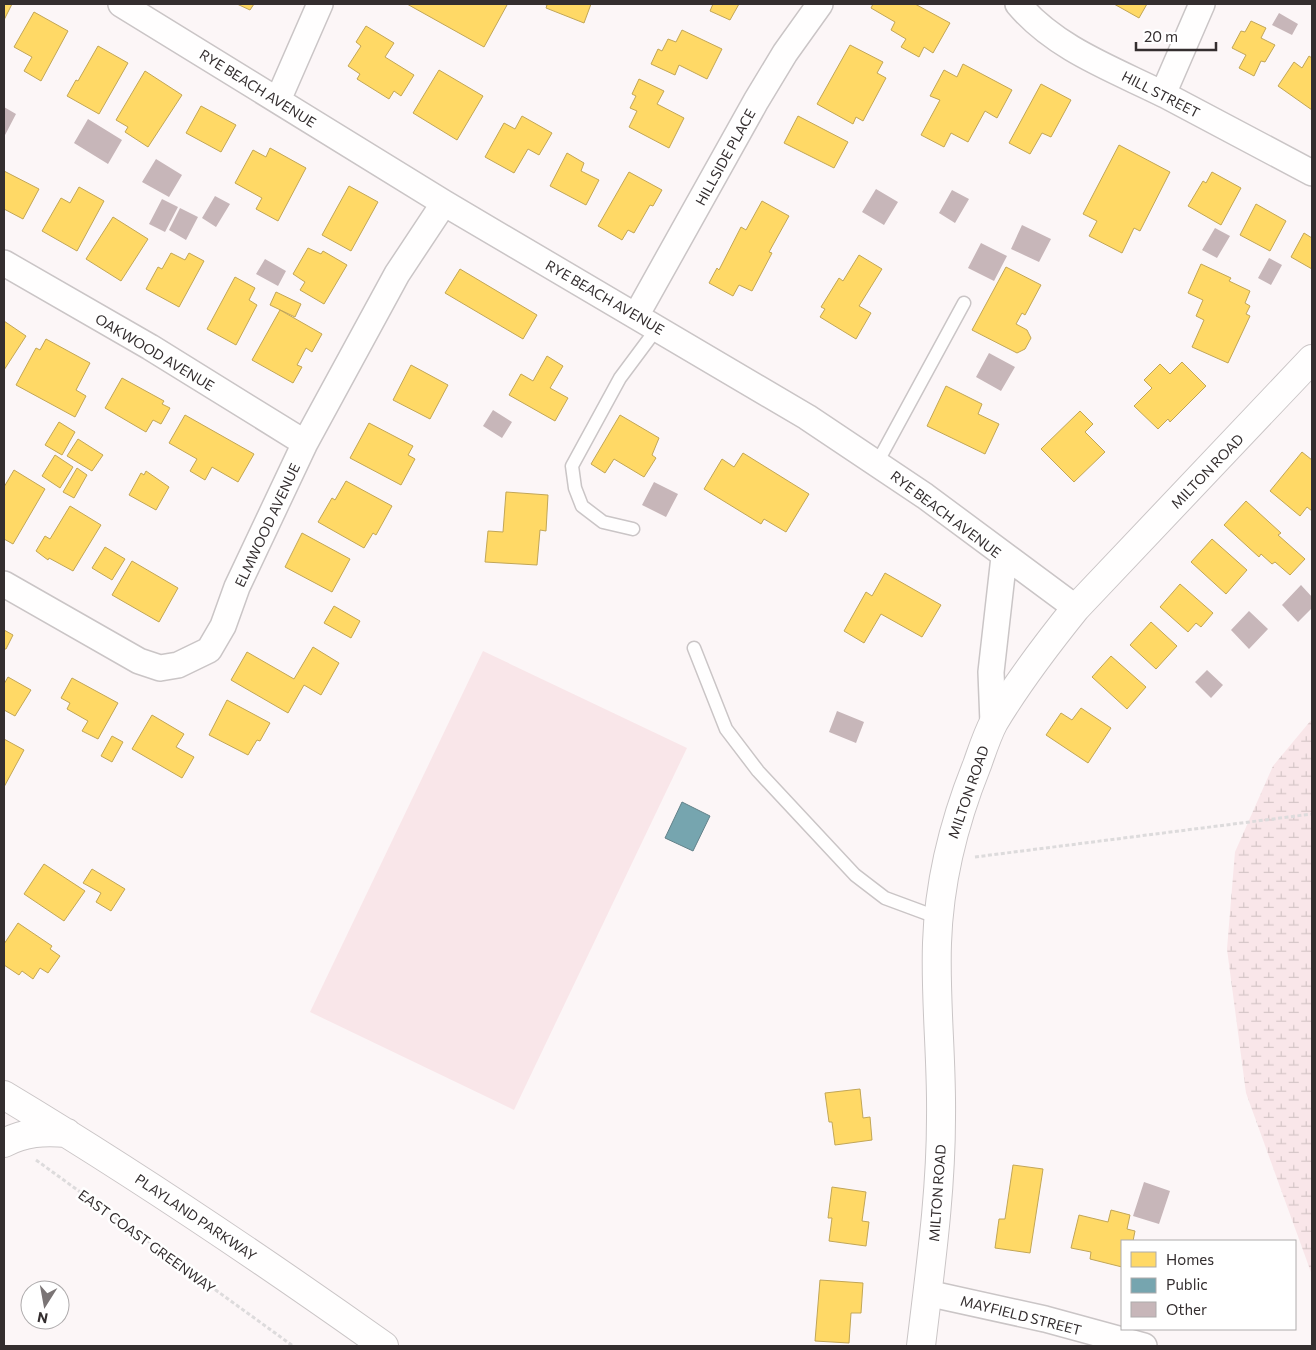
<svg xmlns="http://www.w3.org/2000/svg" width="1316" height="1350" font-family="Commissioner,sans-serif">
<defs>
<pattern id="wetland-marsh" width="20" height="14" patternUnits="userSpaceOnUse" patternTransform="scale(1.25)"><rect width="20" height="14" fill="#f9e6e9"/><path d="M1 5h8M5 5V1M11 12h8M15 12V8" fill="none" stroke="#d6c6c8"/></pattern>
</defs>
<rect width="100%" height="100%" fill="#fcf6f7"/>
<path fill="url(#wetland-marsh)" d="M1312 719V1275L1246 1093 1227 949 1235 852 1273 766Z"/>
<path fill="#f9e6e9" d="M483 651 687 748 514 1110 310 1012Z"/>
<path fill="#ffd966" stroke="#c2a656" d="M4 4H12L4 20Z
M237 4H254L250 10Z
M407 4H506L507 5 484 47Z
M543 4H591L584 23 546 8 547 5Z
M713 4H739L730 20 710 11Z
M873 4H915L950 23 933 53 924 47 919 57 901 47 906 39 891 30 895 22 871 8Z
M1114 4H1147L1139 18Z
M34 12 68 31 41 81 24 71 32 57 14 47Z
M1251 21 1266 28 1261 38 1275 45 1265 62 1261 61 1254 76 1239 68 1246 55 1232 48 1241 31 1245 32Z
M366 26 394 43 385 57 414 75 401 96 394 91 389 99 357 79 360 74 348 66 361 46 356 42Z
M682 30 722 49 707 79 679 65 675 75 651 64 658 49 662 51 668 39 676 42Z
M850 45 883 62 877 73 886 78 863 121 856 117 853 124 817 104Z
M98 46 128 63 99 114 67 96 76 80 78 81Z
M1309 56 1312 58V110L1278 86 1294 62 1302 68Z
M963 64 1012 90 997 118 985 111 968 142 951 133 944 147 921 135 940 100 930 96 944 70 957 77Z
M439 70 483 96 457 140 413 113Z
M145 71 182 95 148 147 125 132 128 127 116 120Z
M639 79 664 91 657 104 684 118 669 148 629 127 637 111 630 108 636 96 632 94Z
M1041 84 1071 100 1051 137 1042 133 1030 154 1009 143Z
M201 106 236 125 221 152 186 133Z
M522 116 552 133 539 155 528 149 514 173 485 157 504 123 515 129Z
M798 116 848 142 834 168 784 143Z
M1119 145 1170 172 1140 231 1134 228 1122 253 1089 236 1097 221 1083 214Z
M270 148 306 168 278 221 256 209 262 198 235 183 253 150 266 157Z
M567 153 584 163 581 171 599 180 586 205 550 186Z
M4 171 39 189 23 219 4 209Z
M629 172 662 190 653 206 650 205 634 233 628 230 622 240 598 226Z
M1212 172 1241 188 1221 225 1188 206 1203 181 1206 183Z
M349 186 378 202 351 251 322 235Z
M79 187 104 201 77 251 42 231 61 198 70 203Z
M762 201 789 216 769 252 772 253 752 291 739 285 733 296 709 283 717 268 719 270 741 227 746 230Z
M1256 204 1286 221 1270 251 1240 235Z
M113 217 148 239 121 281 86 259Z
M1304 233 1312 238V269L1291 257Z
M308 248 321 254 323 251 347 265 324 304 300 290 305 282 293 274Z
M171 253 185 260 189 253 204 261 179 307 146 289 158 267 162 269Z
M859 255 882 269 859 306 871 313 856 339 820 317 825 309 821 307 839 278 843 281Z
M1201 264 1231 278 1229 281 1250 291 1245 303 1250 306 1246 314 1250 316 1228 363 1192 347 1204 320 1196 316 1203 300 1188 293Z
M1006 267 1041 285 1025 315 1022 313 1016 324 1027 330 1031 338 1025 349 1017 353 972 330Z
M460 269 537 315 523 339 445 293Z
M235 277 255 288 249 300 257 305 236 345 207 329Z
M276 292 301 304 295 317 270 305Z
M280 310 322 334 312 352 306 348 297 365 302 367 293 383 252 360Z
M4 321 26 336 4 370Z
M46 339 90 363 76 390 86 396 75 417 16 385 36 348 40 350Z
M547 356 563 366 550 388 568 398 555 421 509 395 521 374 533 381Z
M1182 362 1206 386 1170 422 1168 419 1158 429 1134 406 1152 388 1144 380 1160 364 1170 374Z
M411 365 448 385 430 419 393 400Z
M122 378 164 401 162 404 170 408 161 424 153 420 146 432 105 408Z
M946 386 982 404 978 414 999 424 985 454 927 426Z
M1080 411 1093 424 1085 432 1105 452 1074 482 1041 449Z
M185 415 254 454 238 482 212 467 205 480 190 471 197 459 169 443Z
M620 415 659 438 652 455 656 458 644 477 614 459 605 473 591 464Z
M59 422 75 432 62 455 45 445Z
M369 423 413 446 408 455 415 459 401 485 350 458Z
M78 439 103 455 92 471 67 456Z
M1302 452 1312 460V511L1307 507 1300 516 1270 491Z
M743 453 809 494 786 532 764 519 761 524 704 489 722 459 734 467Z
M55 455 73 467 60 488 42 476Z
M77 468 87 475 74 498 63 492Z
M14 470 45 489 13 544 4 539V487Z
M146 471 169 487 156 510 129 495 141 473 144 475Z
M346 481 392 506 376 535 373 533 364 548 318 522 332 498 335 500Z
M506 492 548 495 546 531 540 530 537 565 485 562 488 531 503 532Z
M1246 501 1281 533 1278 535 1305 559 1290 575 1275 562 1272 564 1261 554 1259 557 1224 525Z
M70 506 101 525 73 571 49 558 48 560 36 551 45 536 50 539Z
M302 533 350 559 332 592 285 567Z
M1212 539 1247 570 1226 594 1191 562Z
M105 547 125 559 112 580 92 568Z
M132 561 178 588 159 622 112 595Z
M885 573 941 605 922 637 881 614 864 643 844 631 866 592 872 596Z
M1180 584 1213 613 1201 627 1196 623 1188 632 1160 607Z
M334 606 360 621 351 638 324 623Z
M1151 622 1177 646 1156 669 1130 645Z
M4 630 13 635 6 649H4Z
M313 647 339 663 321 695 304 685 288 713 231 680 247 652 294 679Z
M1111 656 1146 687 1127 709 1092 677Z
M8 677 31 690 15 716 4 710V684Z
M72 678 118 703 98 739 82 731 88 721 67 709 70 703 61 698Z
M227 700 270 723 260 741 257 740 248 755 209 735Z
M1081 708 1111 728 1088 763 1046 735 1061 713 1072 720Z
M152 715 184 734 176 747 194 757 182 778 132 749Z
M112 736 123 742 112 762 101 756Z
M4 739 24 750 4 787Z
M44 864 85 891 64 921 24 894Z
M92 869 125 889 111 911 96 902 101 893 83 883Z
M18 923 52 946 50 949 60 956 48 973 40 968 33 979 22 971 19 975 4 965V944Z
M860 1089 863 1118 870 1117 872 1140 835 1145 832 1122H829L825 1093Z
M1013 1165 1043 1169 1030 1253 995 1248 999 1219H1005Z
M832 1187 866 1192 862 1221 869 1222 866 1246 829 1241 832 1218H828Z
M1111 1210 1130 1215 1127 1229 1135 1231 1133 1241H1122V1267L1090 1259 1091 1252 1071 1248 1079 1215 1108 1222Z
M820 1280 863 1283 861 1313H851L849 1343 815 1341Z"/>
<path fill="#76a5af" stroke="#628189" d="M682 802 710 816 693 851 665 838Z"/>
<path fill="#c7b6b9" d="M1279 13 1298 24 1292 35 1272 25Z
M4 107 16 114 4 137Z
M88 119 122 140 108 164 74 143Z
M156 159 182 175 169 197 142 182Z
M876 189 898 202 884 225 862 212Z
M952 190 969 199 955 223 939 213Z
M215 196 230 204 216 227 202 218Z
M162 199 178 207 165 232 149 224Z
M180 208 198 217 186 240 169 230Z
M1022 225 1051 239 1039 262 1011 249Z
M1215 228 1230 236 1217 258 1202 250Z
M981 243 1007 256 994 281 968 268Z
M1269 258 1282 265 1271 285 1258 278Z
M265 259 286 271 278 286 256 274Z
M989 353 1015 367 1001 391 976 377Z
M493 410 512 422 502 438 483 426Z
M654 482 678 494 666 517 642 505Z
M1301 585 1312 597V608L1298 622 1282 605Z
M1249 611 1268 629 1249 649 1231 630Z
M1207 670 1223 685 1211 698 1195 682Z
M837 711 864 722 856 743 829 732Z
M1144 1182 1170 1191 1159 1224 1133 1216Z"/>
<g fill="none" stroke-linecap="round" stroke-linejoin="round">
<g stroke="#cac5c6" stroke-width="15">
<path id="service" d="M877 463 964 303
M633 529 603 522 582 506 575 488 572 466 620 378 658 327
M694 648 726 729 758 771 855 875 885 898 939 918"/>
</g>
<g stroke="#cac5c6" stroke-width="28">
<path id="minor" d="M121 4 444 203 807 417 925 496 1076 608
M1018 4C1056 49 1113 69 1165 95 1214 121 1263 147 1312 173
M1163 94 1202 4
M278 100 320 4
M4 263 150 347 305 443
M637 314 756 101 785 53 820 4
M4 584 139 661 160 668 178 665 209 650 223 626 237 587 305 443 397 274 444 203
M993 723 991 672 1004 557
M927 1293 1045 1319 1144 1346"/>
</g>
<g stroke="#cac5c6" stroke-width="30">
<path id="tertiary" d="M921 1346C930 1270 941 1194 941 1118 942 1059 935 1001 937 943 939 881 954 822 977 765 982 751 987 735 994 722 1018 682 1047 644 1076 608L1312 359"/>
</g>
<g stroke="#cac5c6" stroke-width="30">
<path id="secondary" d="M4 1095C134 1173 260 1258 384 1346
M4 1143C25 1132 44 1131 67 1133"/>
</g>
<path stroke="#dddbdc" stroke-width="3" stroke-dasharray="4 2.5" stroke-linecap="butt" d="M975 857 1312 814
M36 1160 293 1346"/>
<use href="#service" stroke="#fffefe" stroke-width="12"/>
<use href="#minor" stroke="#fffefe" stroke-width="25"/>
<use href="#tertiary" stroke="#fffefe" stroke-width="28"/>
<use href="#secondary" stroke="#fffefe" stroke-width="28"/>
</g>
<g text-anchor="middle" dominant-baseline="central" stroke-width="5" stroke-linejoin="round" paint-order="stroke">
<g font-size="14" fill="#342e2f" stroke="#fff">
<text transform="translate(258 88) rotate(32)">RYE BEACH AVENUE</text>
<text transform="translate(1161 94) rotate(27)">HILL STREET</text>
<text transform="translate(725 157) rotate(-61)">HILLSIDE PLACE</text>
<text transform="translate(605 297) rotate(30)">RYE BEACH AVENUE</text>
<text transform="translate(155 352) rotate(31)">OAKWOOD AVENUE</text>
<text transform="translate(1207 471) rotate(-46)">MILTON ROAD</text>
<text transform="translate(946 514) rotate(37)">RYE BEACH AVENUE</text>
<text transform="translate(267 525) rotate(-65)">ELMWOOD AVENUE</text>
<text transform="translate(968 792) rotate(-71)">MILTON ROAD</text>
<text transform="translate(937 1193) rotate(-86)">MILTON ROAD</text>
<text transform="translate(196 1217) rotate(34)">PLAYLAND PARKWAY</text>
<text transform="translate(147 1241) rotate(36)">EAST COAST GREENWAY</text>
<text transform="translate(1021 1315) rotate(14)">MAYFIELD STREET</text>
</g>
</g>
<rect width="1316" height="1350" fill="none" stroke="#342e2f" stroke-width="10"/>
<rect x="1121" y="1240" width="175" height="90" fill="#ffffff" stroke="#aeabac"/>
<rect x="1131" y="1252" width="25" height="15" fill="#ffd966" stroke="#aeabac"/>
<text x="1166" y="1265" font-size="15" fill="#342e2f">Homes</text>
<rect x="1131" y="1278" width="25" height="15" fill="#76a5af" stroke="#aeabac"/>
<text x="1166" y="1290" font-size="15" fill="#342e2f">Public</text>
<rect x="1131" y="1302" width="25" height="15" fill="#c7b6b9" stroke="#aeabac"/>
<text x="1166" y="1315" font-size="15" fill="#342e2f">Other</text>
<g transform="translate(45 1305) rotate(191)"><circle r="24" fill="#ffffff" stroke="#aeabac"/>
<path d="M0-4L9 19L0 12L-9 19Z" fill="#7a7475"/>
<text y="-8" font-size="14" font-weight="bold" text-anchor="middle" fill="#342e2f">N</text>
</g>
<path d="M1136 42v8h80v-8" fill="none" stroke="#342e2f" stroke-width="2.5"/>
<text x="1144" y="42" font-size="15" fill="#342e2f" stroke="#ffffff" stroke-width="4" paint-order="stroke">20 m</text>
</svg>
